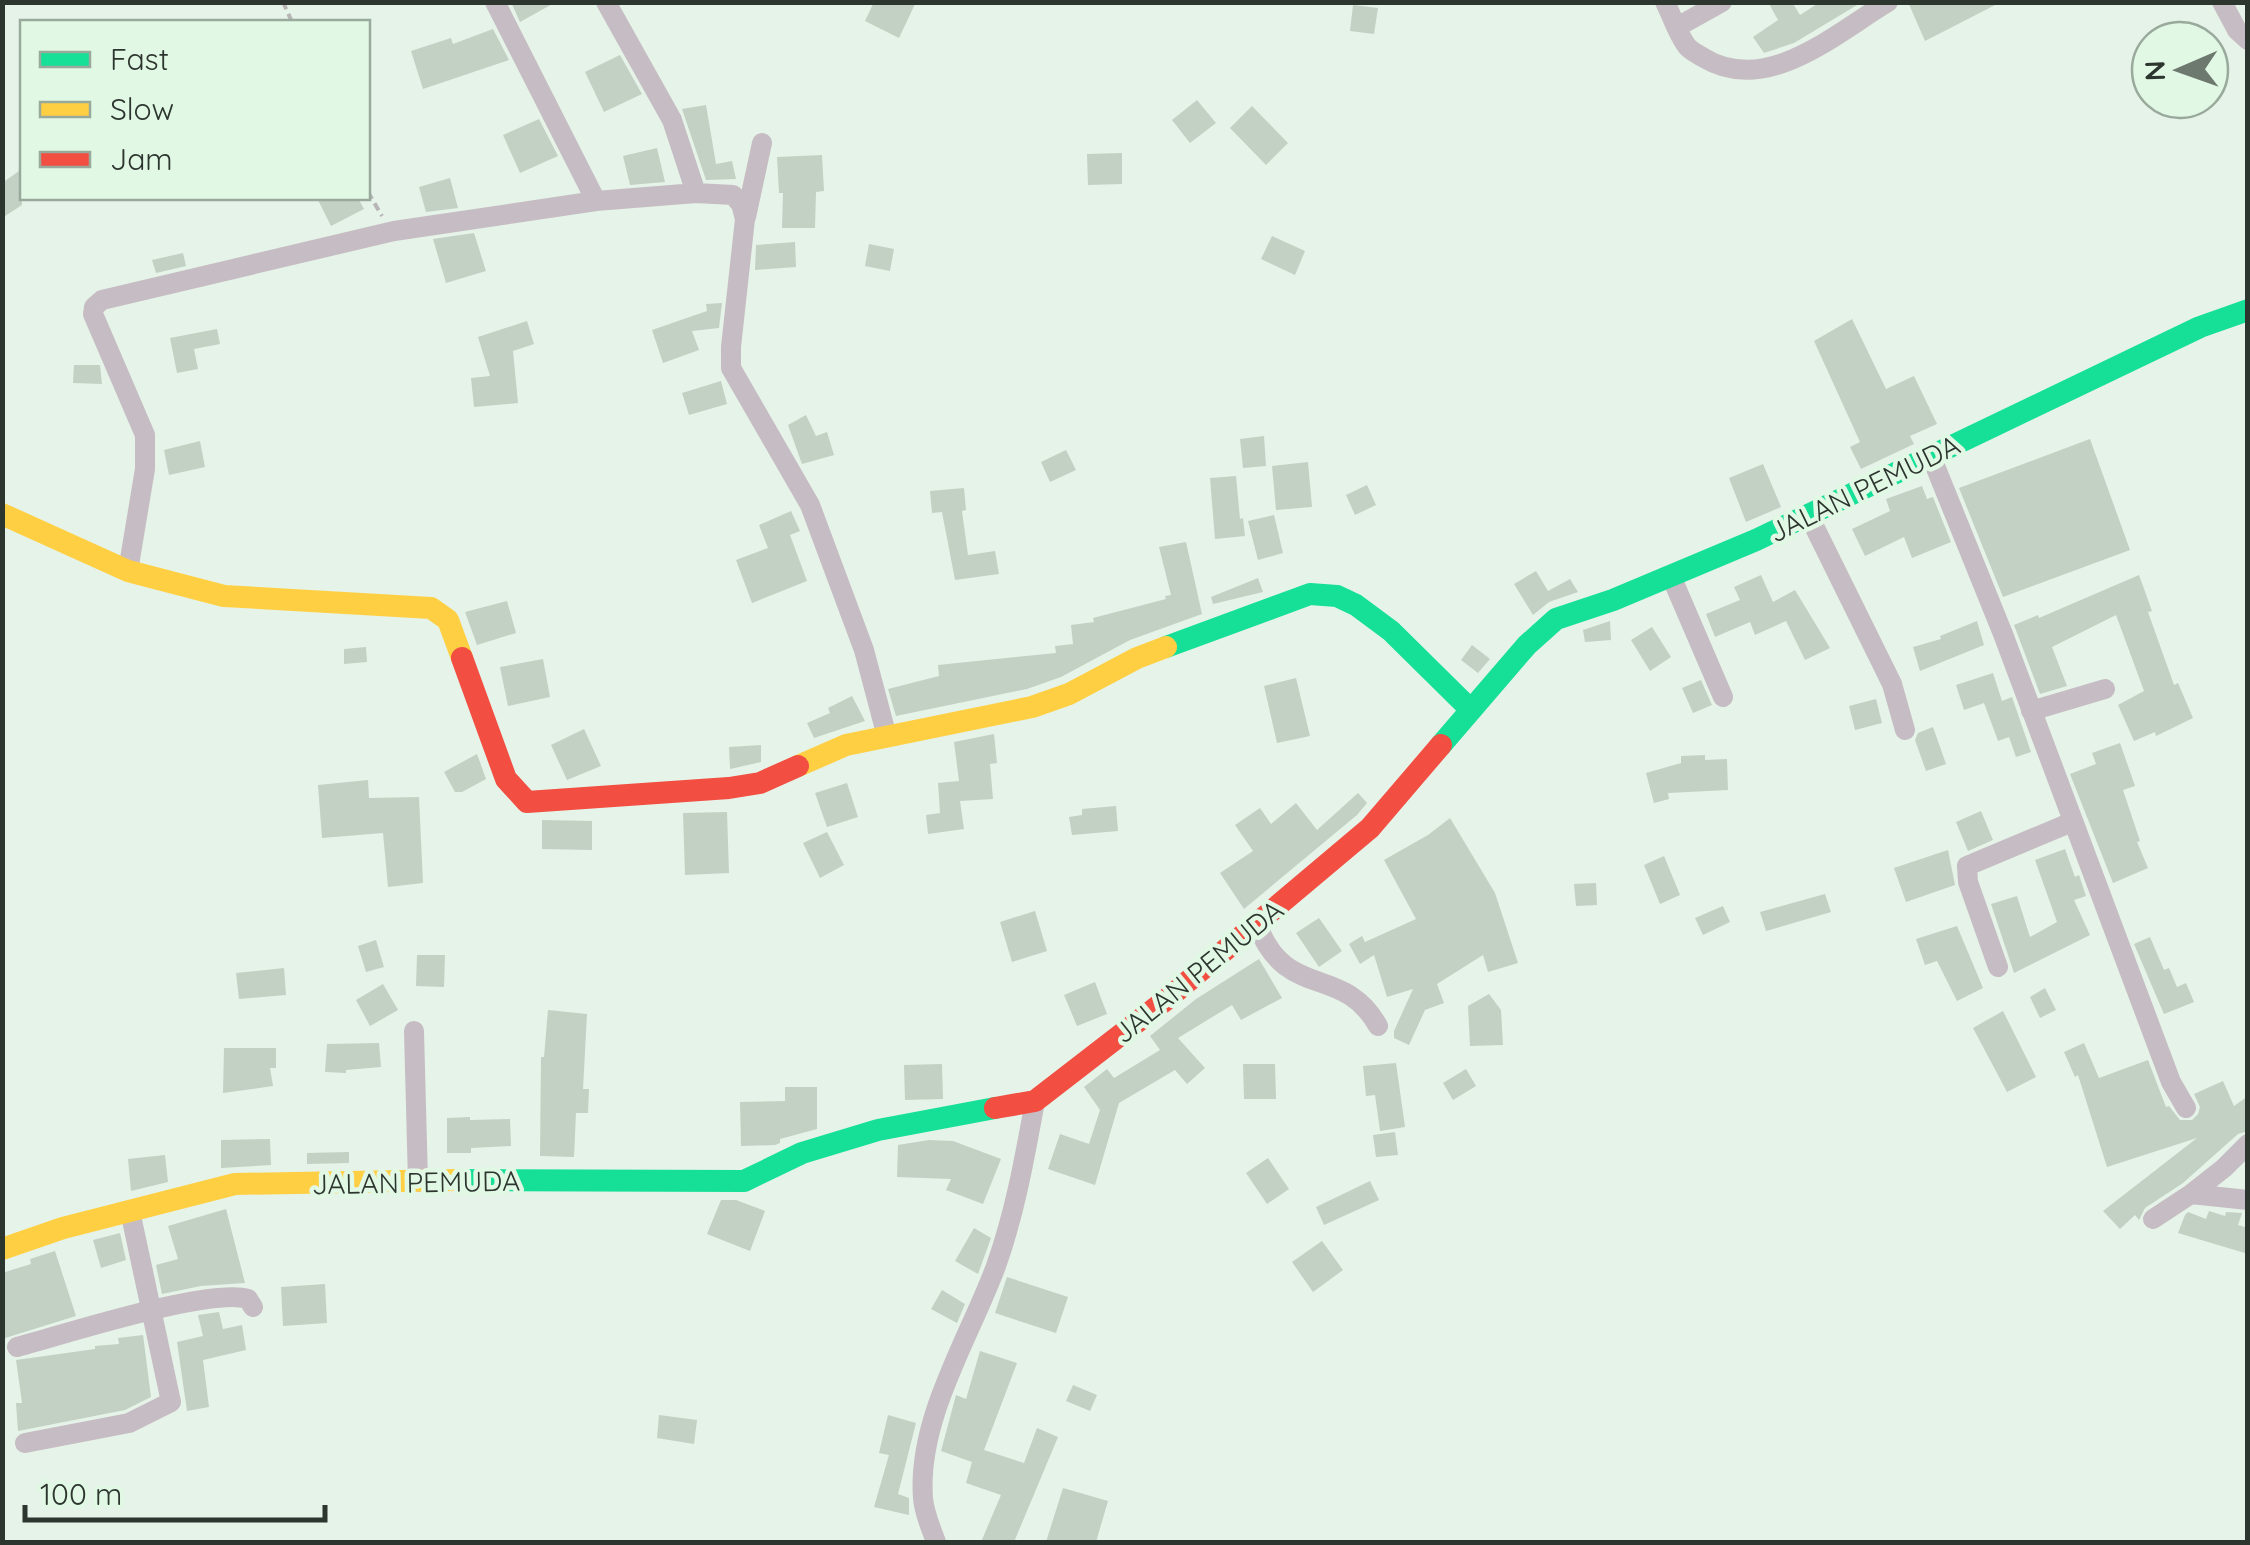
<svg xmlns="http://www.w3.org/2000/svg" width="2250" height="1545" font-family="Quicksand,sans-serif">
<rect width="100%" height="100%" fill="#e6f3e8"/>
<path fill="#c2d1c4" d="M511 2H556L520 22Z
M874 2H916L899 38 865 21Z
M1768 2H1792L1800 15 1820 2H1862L1794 43 1764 53 1753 37 1778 20Z
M1908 2H2001L1925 41Z
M1353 5 1378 8 1374 34 1350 31Z
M493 29 509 60 423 89 411 51 451 38 453 44Z
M620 55 642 94 604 112 585 72Z
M1197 100 1216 123 1190 143 1172 120Z
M706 105 716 164 732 161 736 179 706 180 682 109Z
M1252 106 1288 143 1266 165 1230 128Z
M539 119 558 156 520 173 503 135Z
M657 148 665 182 630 185 623 156Z
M1122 153V184L1088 185 1087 154Z
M822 155 824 191 816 192 815 228H782L783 193H779L777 157Z
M22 169V205L2 218V183Z
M450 178 458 208 426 212 419 187Z
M317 198H358L364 209 331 226Z
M474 233 486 271 446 283 433 239Z
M1272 236 1305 251 1295 275 1261 259Z
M795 242 796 267 755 270 756 245Z
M869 244 894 249 890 271 865 266Z
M183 253 186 266 156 273 152 260Z
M722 303 719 328 692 331 699 350 663 363 652 330 707 311 706 304Z
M1852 319 1886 389 1914 376 1937 424 1910 436 1914 444 1861 469 1850 447 1860 442 1814 341Z
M527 321 534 344 513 351 518 403 474 407 471 378 490 376 478 337Z
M217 329 220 344 194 349 198 369 177 373 170 338Z
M74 365H100L102 384 73 383Z
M721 381 727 404 689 415 682 393Z
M806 415 816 436 827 432 834 455 802 464 788 425Z
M1264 436 1266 466 1243 468 1240 439Z
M2090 439 2130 550 2003 597 1959 488Z
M200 441 205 467 169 475 164 450Z
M1066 450 1076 470 1050 482 1041 462Z
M1308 462 1312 507 1276 510 1272 466Z
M1763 464 1781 507 1746 522 1729 478Z
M1236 476 1240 519 1243 518 1245 536 1215 539 1210 478Z
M1367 485 1376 505 1355 515 1346 495Z
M1922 486 1927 499 1933 497 1951 542 1912 558 1904 537 1865 556 1852 529 1890 511 1886 499Z
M964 488 966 510 962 511 968 555 995 551 999 574 955 580 942 512 932 513 930 491Z
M791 511 800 531 790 535 807 581 752 603 736 560 768 548 759 525Z
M1274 515 1283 553 1258 560 1248 521Z
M1186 542 1202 614 1130 640 1061 677 1027 689 896 716 888 689 939 676 938 665 1056 653 1055 646 1073 644 1071 625 1094 622 1093 618 1166 599 1165 596 1171 595 1159 547Z
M1536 571 1548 591 1570 579 1578 592 1549 602 1533 615 1514 584Z
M1761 575 1773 602 1795 590 1830 648 1805 660 1786 621 1755 635 1750 622 1715 637 1706 614 1740 600 1734 587Z
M2139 575 2152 611 2148 612 2174 685 2178 683 2193 718 2156 736 2155 732 2134 741 2118 705 2144 691 2116 615 2052 647 2067 686 2040 694 2014 625 2038 615 2039 618Z
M1258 578 1263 592 1213 604 1211 597Z
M507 601 516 633 477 645 465 612Z
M1610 621 1611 640 1585 642 1583 630Z
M1977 621 1984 645 1920 671 1913 647 1941 639 1940 636Z
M1652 627 1671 657 1650 671 1631 640Z
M1472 645 1490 659 1478 673 1461 660Z
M366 647 367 662 344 664V649Z
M543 659 550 697 508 706 500 667Z
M1993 673 2002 701 2012 697 2031 752 2016 757 2009 737 1998 741 1984 703 1964 710 1956 685Z
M1296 678 1310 736 1277 743 1264 686Z
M1701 680 1712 705 1693 713 1682 688Z
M852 696 865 721 814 738 807 723 830 713 828 708Z
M1876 699 1882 723 1855 730 1849 706Z
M1933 727 1946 764 1926 771 1915 740 1918 733Z
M584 729 601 766 567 780 551 745Z
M994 734 997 763 990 764 993 799 960 801 964 829 928 834 926 815 940 813 938 783 959 781 954 742Z
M2120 743 2135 786 2123 790 2140 841 2137 842 2148 868 2113 883 2070 774 2096 764 2092 753Z
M761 745V762L730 769 729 747Z
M477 754 486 779 462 792H455L444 772Z
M1705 755V760L1727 759 1728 790 1668 793 1669 799 1654 803 1646 773 1681 763V756Z
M368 780 369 798 419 797 423 883 388 887 383 833 322 838 318 785Z
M847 783 858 817 827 827 815 793Z
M1358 793 1367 803 1357 815 1244 909 1220 873 1253 851 1235 825 1260 808 1271 824 1296 803 1317 830Z
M1116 806 1118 831 1072 835 1069 817 1082 815V809Z
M1981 811 1993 840 1968 851 1956 822Z
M727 812 729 873 685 875 683 813Z
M1450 818 1495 893 1518 963 1488 972 1483 955 1437 984 1444 1003 1425 1010 1409 1045 1394 1038V1031L1413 989 1387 997 1374 955 1360 964 1349 944 1362 936 1365 942 1416 919 1384 860 1428 835Z
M542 820 592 821V850L542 849Z
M827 832 844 865 820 878 803 843Z
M2065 849 2075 877 2079 875 2086 896 2074 900 2090 935 2014 973 1991 904 2017 896 2030 937 2057 922 2035 860Z
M1948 850 1955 885 1906 902 1894 868Z
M1664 856 1680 895 1660 904 1644 865Z
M1596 883 1597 905 1576 906 1574 884Z
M1825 894 1831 912 1766 931 1760 912Z
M1723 906 1730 922 1703 935 1695 918Z
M1035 911 1047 951 1012 962 1000 922Z
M1319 918 1342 951 1319 967 1296 933Z
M1957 926 1983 988 1957 1001 1937 961 1925 965 1916 939Z
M2150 937 2164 970 2169 968 2177 987 2186 983 2194 1002 2164 1014 2134 944Z
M376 940 384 967 366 972 358 946Z
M417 955H445L444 987 416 986Z
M1259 959 1282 998 1241 1020 1232 1005 1178 1038 1205 1068 1187 1084 1175 1070 1119 1103 1095 1185 1048 1169 1060 1134 1089 1144 1100 1110 1084 1087 1107 1069 1114 1078 1160 1050 1150 1036 1196 999Z
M284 968 286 995 239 999 236 973Z
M1095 982 1107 1014 1077 1026 1064 995Z
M383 984 398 1010 370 1026 356 1000Z
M2045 988 2056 1010 2040 1018 2030 997Z
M1489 994 1501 1010 1503 1045 1470 1046 1468 1006Z
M548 1010 587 1014 583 1089H589L588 1113H576L574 1157 540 1156 541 1057H544Z
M2003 1011 2036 1077 2007 1092 1973 1028Z
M379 1043 381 1067 346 1070V1073L325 1072 327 1044Z
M2084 1043 2099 1078 2148 1060 2166 1107 2169 1106 2180 1120H2192L2198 1114 2200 1107 2194 1094 2223 1081 2234 1106 2248 1096V1131L2238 1134 2183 1183 2145 1208 2139 1220 2135 1215 2120 1229 2103 1211 2197 1138 2107 1167 2078 1075 2075 1077 2064 1052Z
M224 1048H276V1068H270L273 1086 223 1093Z
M1396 1063 1405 1127 1380 1131 1375 1095 1366 1096 1363 1066Z
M942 1064 943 1099 905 1100 904 1065Z
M1243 1064H1275L1276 1099H1244Z
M1466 1069 1476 1086 1453 1100 1443 1083Z
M785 1087H817V1129L780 1139V1143L775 1145 741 1146 740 1102 785 1101Z
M470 1117V1120L510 1119 511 1146 471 1148V1153H447V1118Z
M1395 1132 1398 1155 1376 1157 1373 1135Z
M270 1139 271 1165 221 1168V1140Z
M929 1140 953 1141 1001 1159 983 1204 946 1190 951 1179 897 1177 898 1145Z
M349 1152V1163L307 1164V1153Z
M165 1155 168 1182 131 1191 128 1159Z
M1268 1158 1289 1189 1267 1204 1246 1173Z
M1370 1181 1379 1200 1324 1225 1316 1207Z
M721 1200H736L765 1211 750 1251 707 1234Z
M226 1209 245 1283 201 1286 162 1294 156 1265 178 1259 168 1226Z
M2209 1211 2225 1216 2226 1212 2242 1213 2238 1225 2248 1228V1254L2178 1233 2185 1215 2188 1212 2206 1219Z
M974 1228 991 1238 978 1274 955 1261Z
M120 1233 126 1260 101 1268 93 1240Z
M1322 1241 1343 1270 1313 1292 1292 1262Z
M55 1251 76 1316 2 1339V1273L31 1264 30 1259Z
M1007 1277 1068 1297 1056 1333 995 1313Z
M325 1284 327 1323 283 1326 281 1287Z
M942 1290 965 1304 957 1323 931 1309Z
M219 1312 223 1329 242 1325 246 1350 203 1360 209 1407 187 1411 177 1342 203 1336 198 1315Z
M143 1335 151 1397 125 1410 18 1431 16 1403H22L16 1360 95 1349V1346L119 1344 118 1338Z
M980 1351 1017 1363 984 1450 1024 1463 1037 1428 1058 1437 1014 1542H981L1001 1495 966 1483 972 1462 941 1451 956 1395 966 1399Z
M1073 1385 1097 1395 1090 1411 1066 1401Z
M659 1415 697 1420 694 1444 657 1438Z
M888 1415 916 1423 898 1494 909 1498V1515L874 1507 889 1455 879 1453Z
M1063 1488 1108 1501 1096 1542H1046Z"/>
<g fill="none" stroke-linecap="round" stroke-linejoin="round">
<path stroke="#b8b5b7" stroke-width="4" stroke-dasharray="8 5" stroke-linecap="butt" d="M283 2 292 22
M368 192 382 216"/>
<path stroke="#c6bcc3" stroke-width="20" d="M495 2 596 201
M606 2 672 120 696 193
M1665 2C1672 16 1677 32 1686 45 1690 51 1698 54 1704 58 1767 96 1836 33 1888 2
M2222 2 2237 30 2248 40
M1677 27 1722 2
M746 217 762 143
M1931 456 2003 634 2171 1082 2186 1108
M1808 514 1892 684 1905 730
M128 571 145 469V435L93 314 94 307 102 300 394 231 596 201 696 193 733 195 741 204 745 219 731 347V368L810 505 864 650 887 737
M1671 576 1723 697
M2031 711 2105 689
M1257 924C1286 1002 1343 963 1378 1026
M1998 967 1968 882 1967 866 2072 822
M414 1031 418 1182
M2191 1194 2224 1168 2248 1144
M2153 1219 2191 1194 2248 1200
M17 1347C62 1335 211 1287 248 1299L253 1307
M25 1443 129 1423 171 1402 130 1211
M936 1542C931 1528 924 1513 923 1498 917 1419 969 1339 996 1266 1015 1213 1025 1156 1035 1101"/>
<path stroke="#16e098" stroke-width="22" d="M1166 647 1310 594 1337 596 1356 605 1391 631 1471 710
M1441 745 1527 645 1556 619 1613 600 1756 540 2200 327 2248 310
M456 1180 744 1181 802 1153 878 1130 995 1108"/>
<path stroke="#ffcf43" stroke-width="22" d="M2 514 128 571 224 596 431 608 448 620 462 658
M798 766 846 745 1032 707 1069 694 1137 658 1166 647
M2 1249 63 1228 235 1184 456 1180"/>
<path stroke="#f24e42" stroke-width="22" d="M462 658 506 779 527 802 729 788 760 783 798 766
M995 1108 1035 1101 1167 999 1370 828 1441 745"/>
</g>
<g text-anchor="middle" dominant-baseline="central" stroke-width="9" stroke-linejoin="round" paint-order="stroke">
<g font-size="28" fill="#2c352e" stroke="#e1f8e5">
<text transform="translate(1864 488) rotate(-26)">JALAN PEMUDA</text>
<text transform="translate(1198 971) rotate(-39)">JALAN PEMUDA</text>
<text transform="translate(416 1182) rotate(-1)">JALAN PEMUDA</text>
</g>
</g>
<rect width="2250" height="1545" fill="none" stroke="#2c352e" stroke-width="10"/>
<rect x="20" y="20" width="350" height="180" fill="#e1f8e5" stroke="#99aa9c" stroke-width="2.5"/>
<rect x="40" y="52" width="50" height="15" fill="#16e098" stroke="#99aa9c" stroke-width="2.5"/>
<text x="110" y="70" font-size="30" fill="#2c352e">Fast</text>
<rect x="40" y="102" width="50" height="15" fill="#ffcf43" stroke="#99aa9c" stroke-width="2.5"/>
<text x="110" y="120" font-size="30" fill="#2c352e">Slow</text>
<rect x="40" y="152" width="50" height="15" fill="#f24e42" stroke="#99aa9c" stroke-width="2.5"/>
<text x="110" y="170" font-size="30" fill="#2c352e">Jam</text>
<g transform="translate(2180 70) rotate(268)"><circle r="48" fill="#e1f8e5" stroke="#99aa9c" stroke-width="2.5"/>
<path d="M0-8L18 38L0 25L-18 38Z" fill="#6d786f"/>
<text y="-15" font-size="28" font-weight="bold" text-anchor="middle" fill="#2c352e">N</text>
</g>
<path d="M25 1505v15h300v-15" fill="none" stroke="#2c352e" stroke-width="5"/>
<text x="40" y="1505" font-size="30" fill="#2c352e" stroke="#e1f8e5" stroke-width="8" paint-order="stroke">100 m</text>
</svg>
